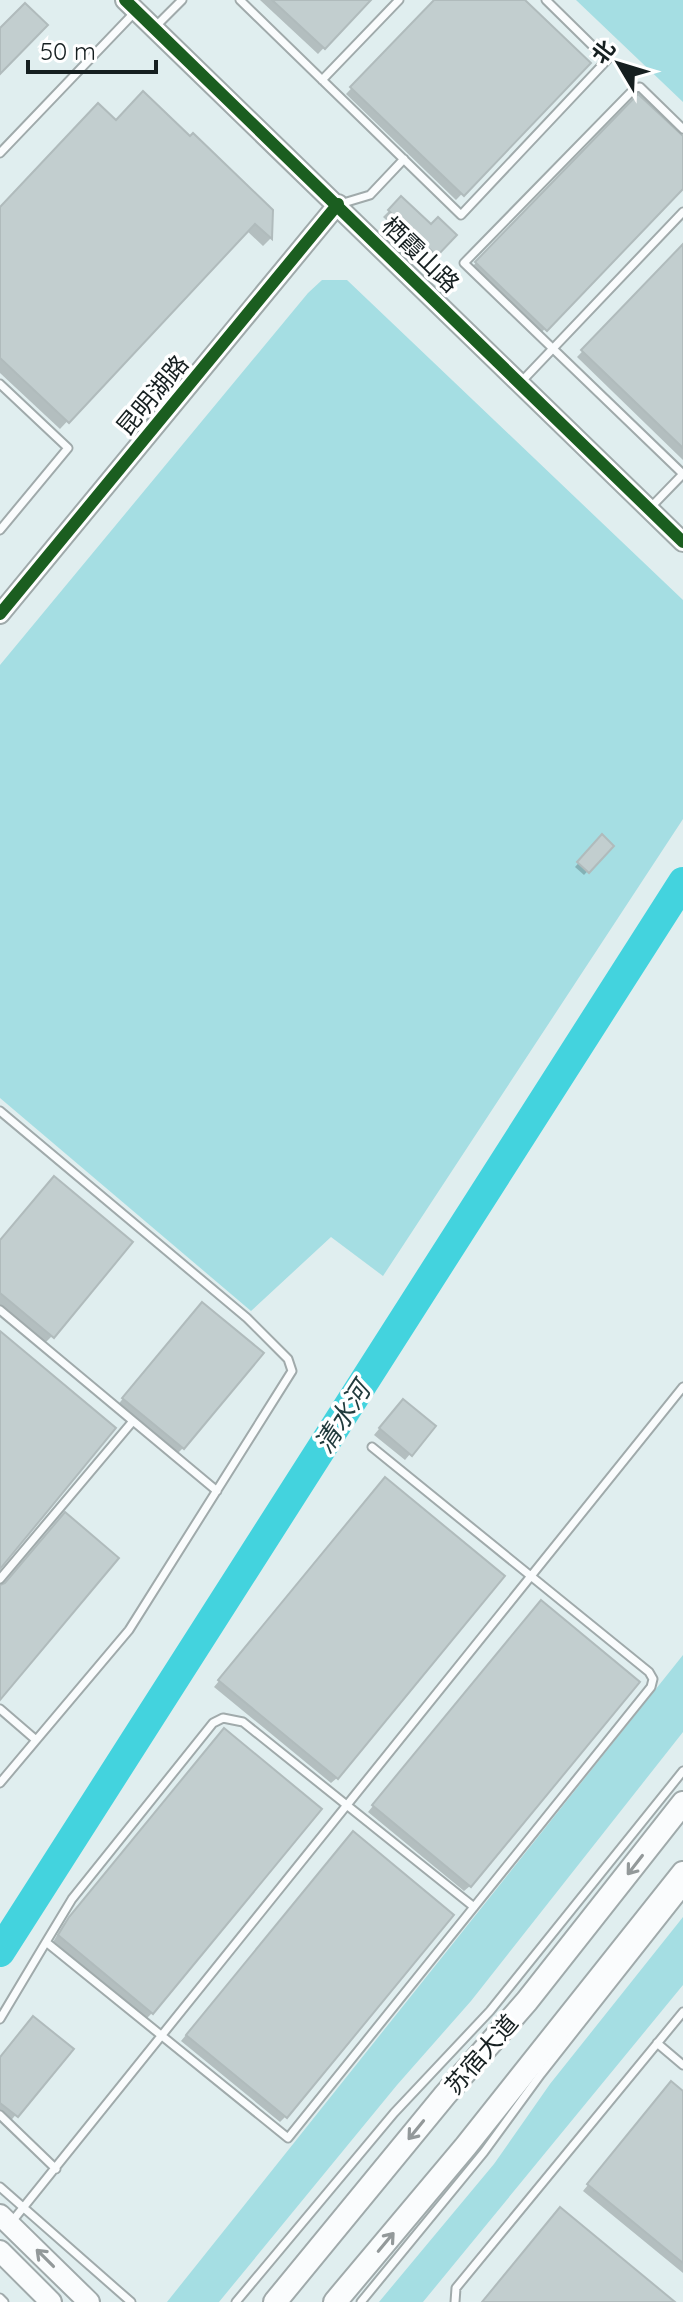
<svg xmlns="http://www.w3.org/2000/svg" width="683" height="2302" font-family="Quicksand,'Noto Sans SC',sans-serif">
<rect width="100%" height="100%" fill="#e0eeef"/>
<path fill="#a5dee3" d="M576 0H683V102Z
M322 280H347L683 600V819L383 1276 331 1237 251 1311 0 1098V665L308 293Z
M683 1655V1732L471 2001 397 2085 219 2302H167Z
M683 1917V1985L423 2302H379L494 2164 550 2084Z"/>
<path fill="#0003" d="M260 0H369L318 54Z
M436 0H522L588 63 456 200 346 94Z
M638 97 683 139V187L537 337 468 271Z
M116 123 271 210 270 239 263 246 246 230 60 429 0 373V209Z
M401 199 431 227 454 235 430 261 383 217Z
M683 247V460L577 357Z
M602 837 611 846 584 875 575 867Z
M0 1241 52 1336 44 1344 0 1307Z
M195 1312 183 1448 175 1456 116 1407Z
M397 1407 410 1454 405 1460 374 1435Z
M379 1486 337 1778 331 1783 214 1687Z
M535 1609 470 1886 464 1891 368 1812Z
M218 1737 152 2013 146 2019 53 1942 63 1925Z
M347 1840 285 2117 280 2122 181 2041Z
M71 2049 8 2124 0 2117V2058Z
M666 2090 683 2093V2273L583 2191Z"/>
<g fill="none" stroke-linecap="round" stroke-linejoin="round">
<path stroke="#43d3de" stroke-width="30" d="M0 1952 683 882"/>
</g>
<path fill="#c2cecf" stroke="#b0bbbc" stroke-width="2" d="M272 0H371L325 49Z
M434 0H525L591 63 464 196 350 87Z
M25 3 48 25 0 74V28Z
M143 91 190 136 193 133 273 210 272 239 255 224 69 423 0 358V207L98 103 116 120Z
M638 94 683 136V189L547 331 475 262Z
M401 196 431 224 438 217 457 235 437 256 388 210Z
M683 244V448L581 350Z
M602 834 614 846 589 873 577 862Z
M54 1176 133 1242 54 1338 0 1293V1240Z
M202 1302 264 1353 184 1449 122 1398Z
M0 1331 116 1428 0 1569Z
M403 1399 436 1426 412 1456 379 1428Z
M385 1477 505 1576 338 1779 218 1680Z
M65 1512 119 1558 0 1700V1585L5 1583Z
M541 1600 640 1682 471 1887 372 1805Z
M224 1728 322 1809 153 2014 58 1935 69 1917Z
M353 1831 454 1915 287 2118 186 2035Z
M33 2016 74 2049 18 2117 0 2103V2057Z
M671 2081 683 2091V2263L587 2184Z
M560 2207 675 2302H482Z"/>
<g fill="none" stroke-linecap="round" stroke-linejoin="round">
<g stroke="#a0aaab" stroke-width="11">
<path id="service" d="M240 0 461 215 607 60 546 0
M155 27 182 0
M322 80 399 0
M683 129 640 87 635 88 464 263 683 474
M0 153 134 13
M340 204 370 195 404 159
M522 381 683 212
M0 384 68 448 0 530
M651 507 683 474
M0 1111 247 1318 288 1359 292 1371 129 1630 0 1783
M0 1310 217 1491
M0 1579 133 1421
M0 1709 36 1740
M46 1942 72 1899 213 1723 223 1718 243 1722 474 1907
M0 2019 46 1942 288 2138 651 1687 653 1679 649 1672 372 1447
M657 2043 683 2065
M0 2115 56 2169
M0 2187 131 2302
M10 2224 683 1387
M0 2298 4 2302
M236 2302 394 2113 490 2011 683 1771
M361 2302 484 2152 541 2074 683 1894
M455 2302 456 2288 683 2012"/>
</g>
<g stroke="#a0aaab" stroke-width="22">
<path id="tertiary" d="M125 0 683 542
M0 614 338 204"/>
</g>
<g stroke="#a0aaab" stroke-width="24">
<path id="secondary" d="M0 2215 89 2302
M0 2251 51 2302"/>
</g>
<g stroke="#a0aaab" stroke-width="26">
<path id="primary" d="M275 2302 445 2095 527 2001 683 1803
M335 2302 466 2146 683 1873"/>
</g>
<use href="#service" stroke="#fafcfd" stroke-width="7"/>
<use href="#tertiary" stroke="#fafcfd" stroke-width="18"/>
<use href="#secondary" stroke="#fafcfd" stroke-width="20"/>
<use href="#primary" stroke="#fafcfd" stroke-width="22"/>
<g stroke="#fff" stroke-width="17">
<path id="cycleway" d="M125 0 683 542
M0 614 338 204"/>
</g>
<use href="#cycleway" stroke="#1b5e20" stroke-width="12"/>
</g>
<defs><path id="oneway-shaft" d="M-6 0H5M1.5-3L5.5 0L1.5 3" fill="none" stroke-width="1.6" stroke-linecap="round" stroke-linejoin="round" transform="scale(2)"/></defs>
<g stroke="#93999a">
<use href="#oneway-shaft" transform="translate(635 1865) rotate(128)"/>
<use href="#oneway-shaft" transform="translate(416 2130) rotate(129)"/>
<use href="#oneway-shaft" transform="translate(386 2242) rotate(-50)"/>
<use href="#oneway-shaft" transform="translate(45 2258) rotate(-135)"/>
</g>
<g text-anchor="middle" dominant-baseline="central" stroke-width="7" stroke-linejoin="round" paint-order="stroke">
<g font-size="24" fill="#161f20" stroke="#fff">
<text transform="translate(421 254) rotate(44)">栖霞山路</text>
<text transform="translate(152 395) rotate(-50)">昆明湖路</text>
<text transform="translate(481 2054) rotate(-49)">苏宿大道</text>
</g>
<g font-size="26" font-style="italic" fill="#213b3d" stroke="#fff">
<text transform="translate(342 1417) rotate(-57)">清水河</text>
</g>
</g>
<g transform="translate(619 64) rotate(308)" stroke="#ffffff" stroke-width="6" paint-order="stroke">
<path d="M0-6L14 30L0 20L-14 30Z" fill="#161f20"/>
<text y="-12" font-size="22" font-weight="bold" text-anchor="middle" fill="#161f20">北</text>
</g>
<path d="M28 60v12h128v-12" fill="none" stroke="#161f20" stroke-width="4"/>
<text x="40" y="60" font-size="24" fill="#161f20" stroke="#ffffff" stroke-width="6" paint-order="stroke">50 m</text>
</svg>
